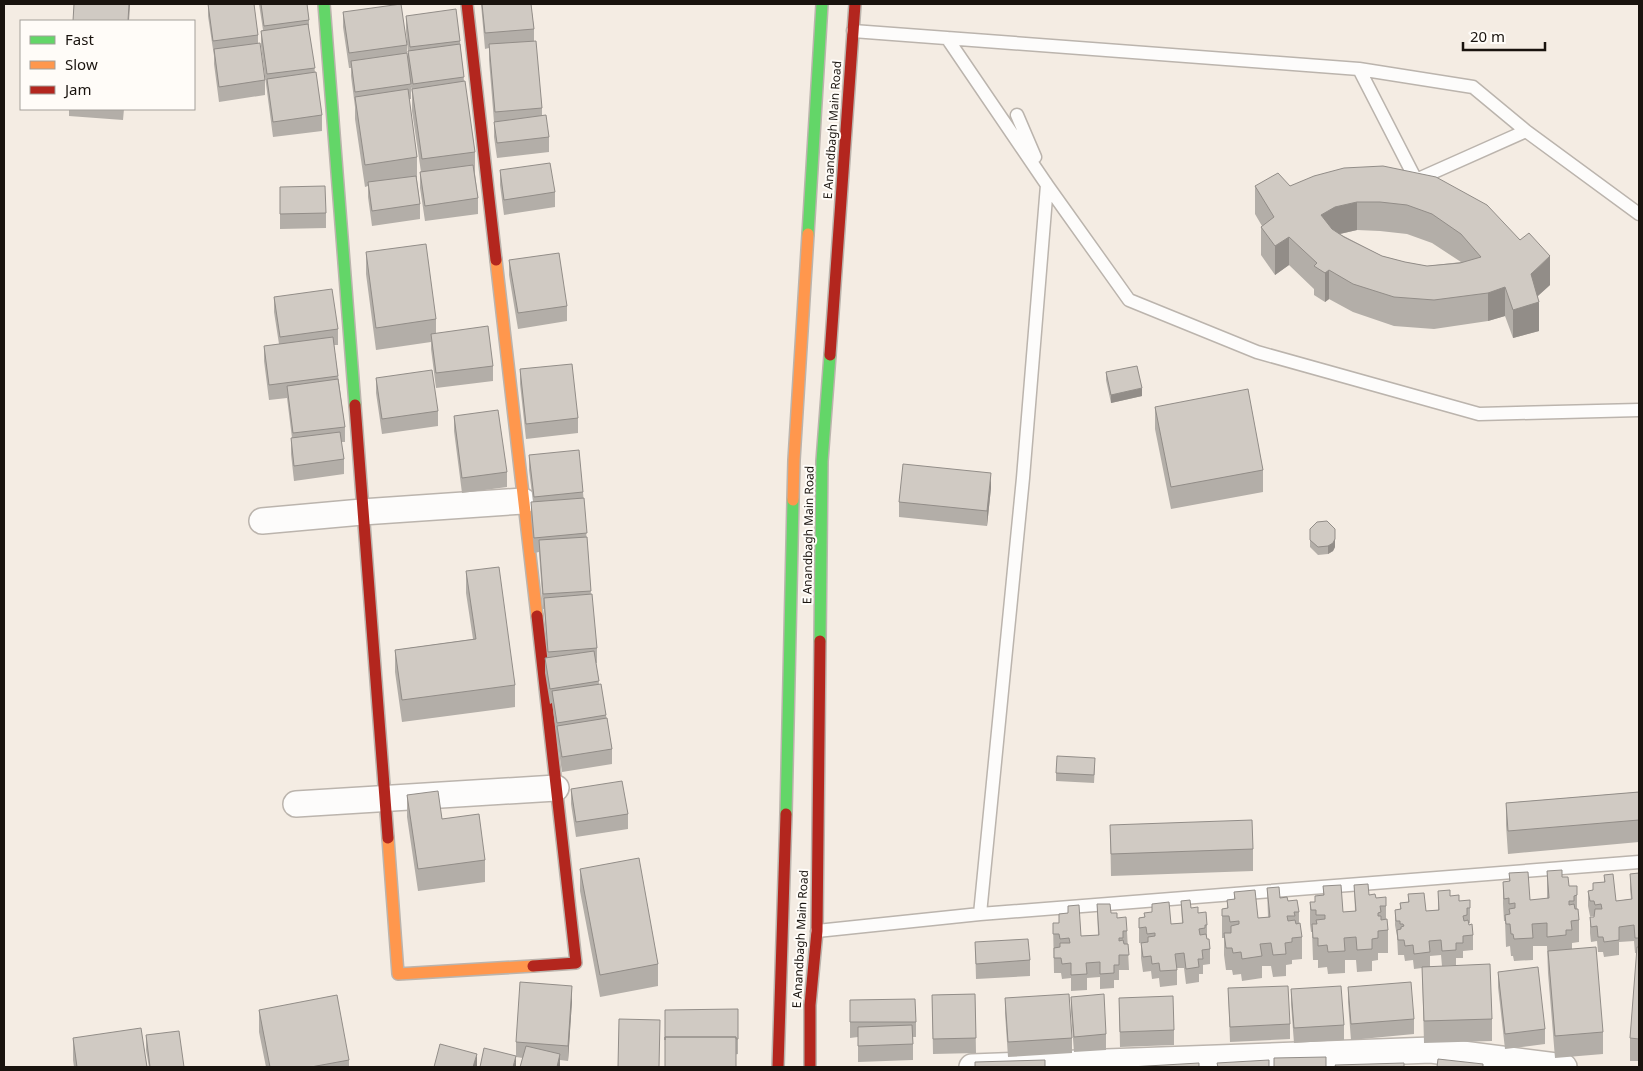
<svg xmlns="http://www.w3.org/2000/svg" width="1643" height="1071" font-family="'Noto Sans',sans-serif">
<rect width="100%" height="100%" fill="#f4ece3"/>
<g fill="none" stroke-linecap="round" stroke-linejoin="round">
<g stroke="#bbb4ad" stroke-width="15">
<path id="lane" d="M853 31 1359 69 1473 87 1526 131 1639 214
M947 38 1047 185 1129 300 1257 352 1479 414 1639 410
M1359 69 1416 180 1526 131
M1017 115 1035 157
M980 914 1023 478 1047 185 1045 182
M817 931 980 914 1639 862"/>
</g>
<g stroke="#bbb4ad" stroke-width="28">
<path id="street" d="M262 521 362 512 523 501
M296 804 556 788
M972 1067 1431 1050 1564 1067"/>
</g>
<g stroke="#bbb4ad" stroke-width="14">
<path id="fast" d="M324 4 355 405
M808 234 822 4
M820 641 822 461 830 355
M786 814 793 500"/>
</g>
<g stroke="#bbb4ad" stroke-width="14">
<path id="slow" d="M496 260 537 616
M793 500 794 460 808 234
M388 838 398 974 533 966"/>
</g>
<g stroke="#bbb4ad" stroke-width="14">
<path id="jam" d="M467 4 496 260
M830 355 855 4
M355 405 388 838
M533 966 576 963 537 616
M778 1067 786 814
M810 1067V1005L817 931 820 641"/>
</g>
<use href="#lane" stroke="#fdfcfb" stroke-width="12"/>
<use href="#street" stroke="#fdfcfb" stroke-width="25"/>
<use href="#fast" stroke="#63d668" stroke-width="11"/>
<use href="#slow" stroke="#ff974d" stroke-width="11"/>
<use href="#jam" stroke="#b3261e" stroke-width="11"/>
</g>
<path fill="#b3aea8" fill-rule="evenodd" d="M208 4H254L258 35V43L265 80V95L219 102 214 64V56L208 16Z
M259 4H307L309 20V32L315 72 322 115V131L273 137 261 46V31L263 30Z
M481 4H531L534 29V41L542 108V116L549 137V152L497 158 494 137V122L489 60V48L485 49Z
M343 12 407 45V57L411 84V99H409L417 157V180L420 204V219L372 226 368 197V186L365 187 355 119V107L351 76V68H349L343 27Z
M406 16 460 41 464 81 475 152V174L478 198V214L425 221 420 188V172H421L412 111V93L408 66V53L406 31Z
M69 109H124L123 120 69 116Z
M1383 166 1550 285 1538 296 1539 331 1513 338 1505 316 1488 321 1434 329 1394 326 1353 312 1329 299 1325 302 1314 295V289L1289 265 1275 275 1261 255V227L1262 226 1255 214V186H1290ZM1357 230 1380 231 1407 234 1432 243 1461 262 1427 266 1405 262 1382 256 1340 234Z
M500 170 555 192V207L504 215 500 185Z
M280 187 326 213V228L280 229Z
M366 252 436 319V333L493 366V381L436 388 431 349V342L376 350 366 274Z
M509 260 567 306V321L518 329 509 275Z
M274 297 338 329V345H334L345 427V442H341L344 459V474L294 481 291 454V438H292L287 398 269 400 264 361V346L279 344 274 312Z
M520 369 578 418V433L526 439 520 384Z
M1106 372 1142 396 1111 403 1106 380Z
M376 378 438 411V426L382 434 376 393Z
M1155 407 1263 470V492L1171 509 1155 429Z
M454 416 507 472V487L462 493 454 431Z
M529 455 583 492 591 595 597 648V663H596L599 684 606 715 612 749V764L562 772 552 703 550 704 545 673V658H548L544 609H543L539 552 534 553 531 517V502H533L529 470Z
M991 488 987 526 899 517V502Z
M1310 529H1335V547L1333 551 1328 554 1318 555 1310 547Z
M466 571 515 685V707L402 722 395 672V650L473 639 466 593Z
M1095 765 1094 783 1056 781V773Z
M571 789 628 814V829L576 837 571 804Z
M1639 792V842L1508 854 1506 825V803Z
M407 795 442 819 485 860V882L418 891 407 817Z
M1110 825 1253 849V871L1111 876Z
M580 869 658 964V986L600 997 580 891Z
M1547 871 1562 877 1569 886H1577V909L1579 920V942L1572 943V949L1603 1032V1054L1555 1058 1548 973 1547 946H1533V960L1514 961 1513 956H1511L1510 946 1506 947 1505 921H1504L1503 904V882L1509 881V873L1530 900 1547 899Z
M1639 873V1061H1630V1038L1637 953H1635L1634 941 1619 942V955L1604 957 1603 952H1598L1597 941 1591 942 1590 933V917H1594V916H1590L1588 906V891L1593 890V883L1604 882V875L1616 901 1631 899 1630 889V874Z
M1354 885 1369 895 1376 898 1386 906V920L1388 930V953H1378V960L1372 961V971L1357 972 1356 960H1345V973L1328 974 1327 967 1318 968V960H1313L1312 932H1311L1310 924V902H1315V896L1323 895V886L1343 912 1355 911Z
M1267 888 1280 898 1288 901 1299 912V923L1302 937V959L1292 960V964L1286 965V976L1273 977 1271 966H1262V978L1242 981 1241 974 1233 975 1232 970H1226L1224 955V938H1222V909L1227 908V900L1234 899V892L1258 918 1268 917Z
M1438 891 1450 896 1470 908V923H1468L1473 935V950L1463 951V958H1456V965L1442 966 1441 955 1430 956V966L1492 1019V1041L1424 1043 1422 968 1414 969 1413 960 1405 961 1404 955H1398L1397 936 1395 925V910L1400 909V903L1408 902V894L1426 911 1438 910Z
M1181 901 1198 913 1207 925V939L1210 949V964L1203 965V974H1199V982L1186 984 1184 968H1177V985L1160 987 1159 978 1152 979 1151 971 1143 972 1141 958V943H1139V918L1144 917 1152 912V904L1171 924 1182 923Z
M1097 904 1117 918 1127 931 1129 970H1119V980H1114V988L1100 989V977L1087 978V990L1071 991V978L1062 979 1061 973H1054L1053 923H1059V914L1081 936 1098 935Z
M975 942 1030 960V976L976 979Z
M1498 972 1545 1029V1044L1505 1049 1498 987Z
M1348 987 1414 1019V1034L1351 1040 1348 1002Z
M1228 988 1290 1024V1039L1230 1042Z
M1291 989 1344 1025V1040L1294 1043 1291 1004Z
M975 994 976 1053 933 1054 932 995Z
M1071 997 1106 1034V1050L1074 1052 1071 1012Z
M1005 998 1072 1038V1053L1008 1057 1005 1013Z
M1119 998 1174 1030V1045L1120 1047Z
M850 1000 916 1022V1037H913V1060L858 1062V1037L850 1038Z
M572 1001 568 1061 560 1060V1067L523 1058 516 1057V1067V1042Z
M738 1009V1054L665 1067Z
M259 1010 349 1060V1067H266L259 1032Z
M146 1035 184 1067H149L146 1050Z
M73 1038 147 1067H74L73 1060Z"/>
<path fill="#928d88" d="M129 4H130L129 21H128Z
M1357 202V230L1335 235 1321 215 1335 207Z
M1289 237V265L1275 275V246Z
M1550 256V285L1531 302V274Z
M1329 270V299L1325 302V273Z
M1505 287V316L1488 321V293Z
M1539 302V331L1513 338V310Z
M1142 388V396L1111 403V395Z
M991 473V488L987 526V511Z
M1335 539V547L1333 551 1328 554V546Z
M572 986V1001L568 1061V1046Z
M477 1054V1067H473Z
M560 1054V1067H557Z
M516 1056V1067H513Z"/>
<path fill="#d0cac3" stroke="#928d88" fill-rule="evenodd" d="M74 4H129L128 21H73Z
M208 4H254L258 35 213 41Z
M261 4H307L309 20 264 26Z
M401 4 407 45 349 53 343 12Z
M482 4H531L534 29 485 33Z
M456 9 460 41 410 47 406 16Z
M308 24 315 68 267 74 261 31Z
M536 41 542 108 495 112 489 44Z
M260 43 265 80 219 87 214 49Z
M460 44 464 77 413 84 408 51Z
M407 53 411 84 355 92 351 61Z
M316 72 322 115 273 122 267 79Z
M465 81 475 152 422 159 412 89Z
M408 89 417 157 365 165 355 97Z
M546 115 549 137 497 143 494 122Z
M550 163 555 192 504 200 500 170Z
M473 165 478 198 425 206 420 172Z
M1383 166 1436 177 1487 205 1520 240 1529 233 1550 256 1531 274 1539 302 1513 310 1505 287 1488 293 1434 300 1394 297 1353 284 1329 270 1325 273 1314 266 1317 263 1289 237 1275 246 1261 227 1274 217 1255 186 1278 173 1290 186 1314 176 1344 168ZM1357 202H1380L1407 205 1432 214 1461 234 1481 257 1460 263 1427 266 1405 262 1382 256 1344 237 1332 229 1321 215 1335 207Z
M416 176 420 204 372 211 368 182Z
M325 186 326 213 280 214V187Z
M426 244 436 319 376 328 366 252Z
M559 253 567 306 518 313 509 260Z
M332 289 338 329 280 337 274 297Z
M488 326 493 366 436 373 431 334Z
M333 337 338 376 269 385 264 346Z
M572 364 578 418 526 424 520 369Z
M1137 366 1142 388 1111 395 1106 372Z
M432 370 438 411 382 419 376 378Z
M338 379 345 427 293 433 287 386Z
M1248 389 1263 470 1171 487 1155 407Z
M498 410 507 472 462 478 454 416Z
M340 432 344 459 294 466 291 438Z
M579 450 583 492 534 497 529 455Z
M903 464 991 473 987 511 899 502Z
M584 498 587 533 534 538 531 502Z
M1327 521 1335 529V539L1333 543 1328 546 1318 547 1310 540V529L1317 522Z
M587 537 591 591 543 594 539 540Z
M499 567 515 685 402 700 395 650 476 639 466 571Z
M592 594 597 648 548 652 544 598Z
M594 651 599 681 550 689 545 658Z
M601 684 606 715 557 723 552 691Z
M607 718 612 749 562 757 557 726Z
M1057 756 1095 758 1094 775 1056 773Z
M622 781 628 814 576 822 571 789Z
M438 791 442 819 479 814 485 860 418 869 407 795Z
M1639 792V820L1508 831 1506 803Z
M1252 820 1253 849 1111 854 1110 825Z
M639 858 658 964 600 975 580 869Z
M1562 870V877H1568L1569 886H1577V895L1574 896V901H1569V905L1574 904 1575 909H1578L1579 920 1571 921 1572 930H1566V935L1547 937V923L1532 924 1533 938 1514 939 1513 934H1511L1510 924H1506L1505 915 1510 914 1509 909 1515 908V903L1509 904V898L1504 899 1503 882 1510 881 1509 873 1528 872 1530 900 1549 898 1547 871Z
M1639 873V938H1635L1634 925 1619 927V940L1604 942 1603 937H1598L1597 926 1591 927 1590 917H1594L1595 909H1602L1601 904 1595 905 1594 901H1590L1588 891 1593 890V883L1605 882 1604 875 1613 874 1616 901 1632 899 1630 874Z
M1368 884 1369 895 1375 894 1376 898 1386 897V906H1380L1381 912 1378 913V916H1381V920L1387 919 1388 930 1378 931V938L1372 939V949L1357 950 1356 937 1344 938 1345 951 1328 952 1327 945 1318 946V938H1313L1312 924H1317L1316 920 1325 919V915H1316V910H1311L1310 902H1315V896L1324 895 1323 886 1341 885 1343 912 1356 911 1354 885Z
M1279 887 1280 898 1287 897 1288 901 1297 900 1299 912H1294L1295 916H1287L1288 921 1295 920 1296 924 1300 923 1302 937 1292 938V942L1285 943 1286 954 1273 955 1271 943 1260 944 1262 956 1242 959 1241 952 1233 953 1232 948H1226L1224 933H1231V926L1239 924V921L1230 922 1229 916H1222V909L1228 908 1227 900 1235 899 1234 892 1255 890 1258 918 1270 917 1267 888Z
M1450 890V896L1459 895V901L1470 900V908H1467V915L1463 916 1464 921 1468 920 1469 925 1472 924 1473 935 1463 936V943H1456V950L1442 951 1441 940 1429 941 1430 952 1414 954 1413 945 1405 946 1404 940H1398L1397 930 1401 929V927L1404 926 1403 924H1400V921H1396L1395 910 1401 909 1400 903 1409 902 1408 894 1424 893 1426 911 1439 910 1438 891Z
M1190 900 1191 908 1198 907V913L1206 912 1207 925H1205V928L1199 929 1200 935 1206 934 1207 939H1209L1210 949 1202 950 1203 959H1198L1199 967 1186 969 1184 953 1175 954 1177 970 1160 971 1159 963 1152 964 1151 956 1143 957 1141 943 1148 942V937L1155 936V933L1147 934 1146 927 1139 928V918L1145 917 1144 913 1152 912V904L1169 902 1171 924 1183 923 1181 901Z
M1097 904H1110L1111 913H1117V918L1126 917 1127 931H1123V938H1119V941L1123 940 1124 944H1128L1129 955H1119V965H1114V973L1100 974V962L1086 963 1087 974 1071 975V963L1062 964 1061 958H1054V948L1060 947V943H1070L1069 938 1060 939 1059 934H1053V923H1059V914L1068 913V906L1079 905 1081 936 1099 935Z
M1028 939 1030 960 976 964 975 942Z
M1596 947 1603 1032 1555 1036 1548 951Z
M1637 947H1639V1039L1630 1038Z
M1490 964 1492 1019 1424 1021 1422 967Z
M1538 967 1545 1029 1505 1034 1498 972Z
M520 982 572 986 568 1046 516 1042Z
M1411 982 1414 1019 1351 1024 1348 987Z
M1288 986 1290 1024 1230 1027 1228 988Z
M1341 986 1344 1025 1294 1028 1291 989Z
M975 994 976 1038 933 1039 932 995Z
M1069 994 1072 1038 1008 1042 1005 998Z
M1104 994 1106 1034 1074 1037 1071 997Z
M337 995 349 1060 311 1067H270L259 1010Z
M1173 996 1174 1030 1120 1032 1119 998Z
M915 999 916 1022H850V1000Z
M738 1009V1039H736V1037H665V1040V1010Z
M619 1019 660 1020 659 1067H618Z
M912 1025 913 1044 858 1046V1027Z
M141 1028 147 1067H77L73 1038Z
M179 1031 184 1067H150L146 1035Z
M665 1037H736V1067H665Z
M440 1044 477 1054 473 1067H434Z
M526 1046 560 1054 557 1067H520Z
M484 1048 516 1056 513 1067H480Z
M1326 1057V1067H1274V1058Z
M1438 1059 1483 1064V1067H1437Z
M1045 1060V1067H975V1062Z
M1269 1060V1067H1218L1217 1063Z
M1199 1063V1067H1130Z
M1404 1063V1067H1336L1335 1065Z"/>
<g text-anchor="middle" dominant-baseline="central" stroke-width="4" stroke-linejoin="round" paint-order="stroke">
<g font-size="12" fill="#19130e" stroke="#fffcf8">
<text transform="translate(832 130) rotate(-86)">E Anandbagh Main Road</text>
<text transform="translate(808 535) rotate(-89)">E Anandbagh Main Road</text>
<text transform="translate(800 939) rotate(-87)">E Anandbagh Main Road</text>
</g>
</g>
<rect width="1643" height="1071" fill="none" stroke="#19130e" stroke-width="10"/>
<rect x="20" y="20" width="175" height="90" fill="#fffcf8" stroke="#a39f9a"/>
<rect x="30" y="36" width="25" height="8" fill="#63d668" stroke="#a39f9a"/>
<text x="65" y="45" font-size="15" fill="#19130e">Fast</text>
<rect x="30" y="61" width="25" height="8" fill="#ff974d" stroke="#a39f9a"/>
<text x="65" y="70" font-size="15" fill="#19130e">Slow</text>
<rect x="30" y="86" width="25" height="8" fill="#b3261e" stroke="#a39f9a"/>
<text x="65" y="95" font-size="15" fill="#19130e">Jam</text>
<path d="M1463 42v8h82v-8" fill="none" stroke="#19130e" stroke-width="2.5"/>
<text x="1470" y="42" font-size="15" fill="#19130e" stroke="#fffcf8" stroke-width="4" paint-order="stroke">20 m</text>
</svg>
